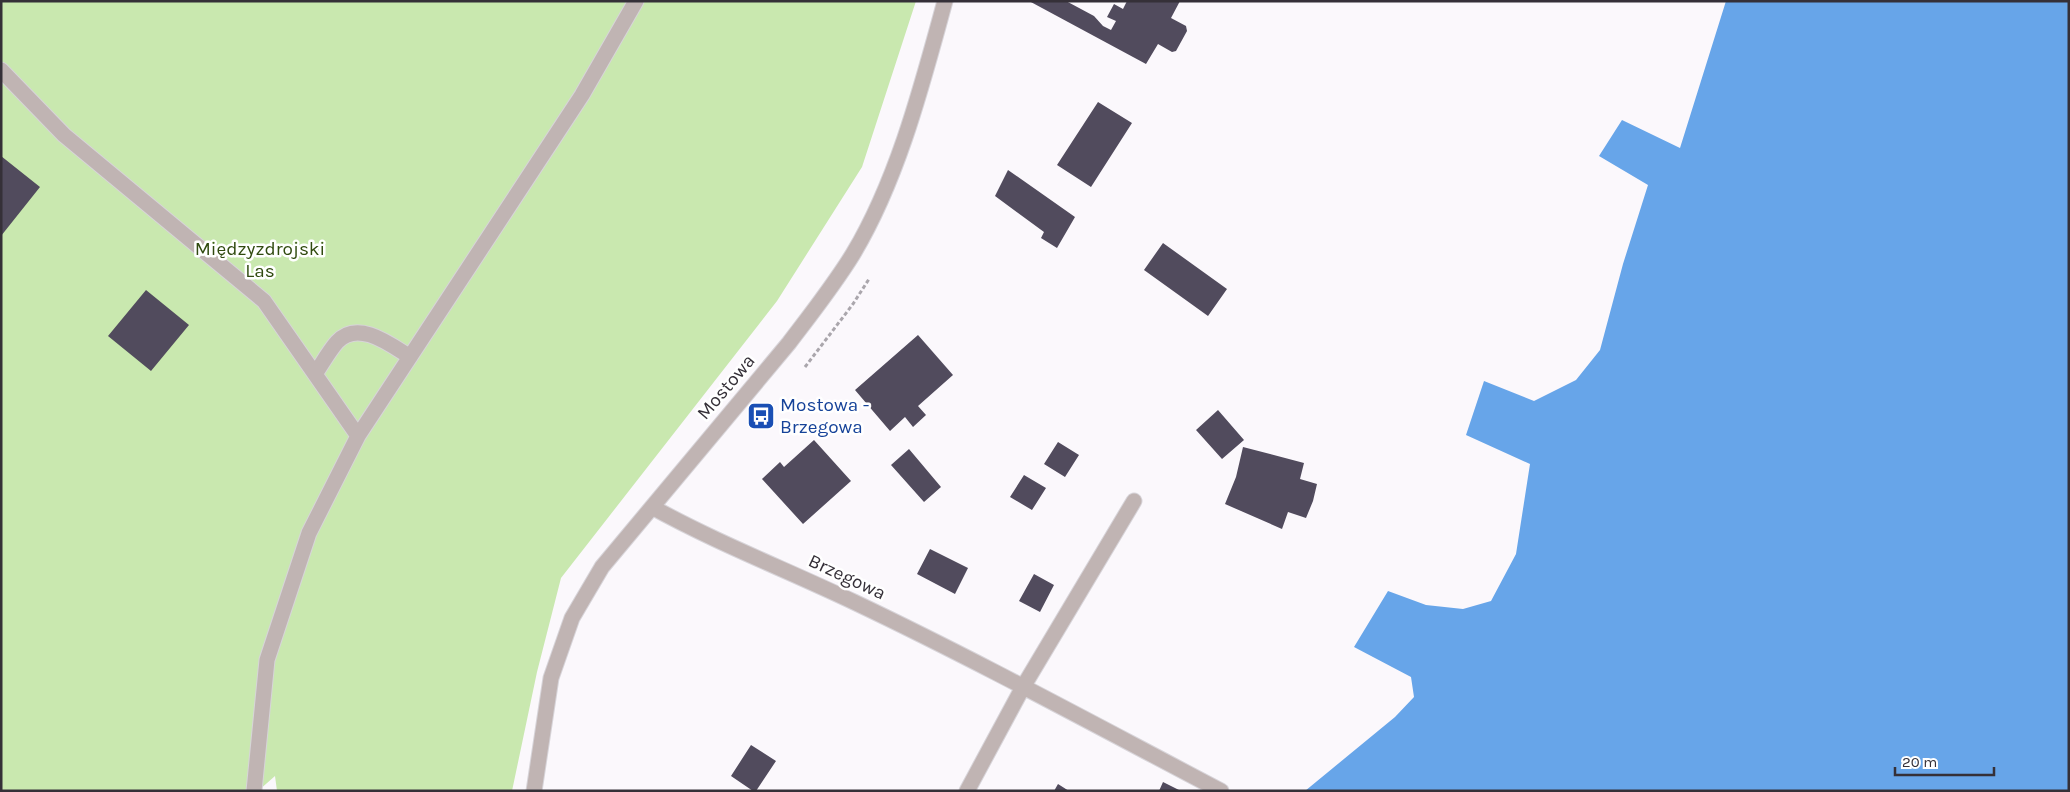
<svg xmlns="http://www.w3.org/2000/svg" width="2070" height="792" font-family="Karla,sans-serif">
<rect width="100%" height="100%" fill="#fbf8fc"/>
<path fill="#c9e8af" d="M1 1H916L862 167 777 301 561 578 537 672 512 791H277L275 776 258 791H1Z"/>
<path fill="#67a5e9" d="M1726 1H2069V791H1305L1395 717 1414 697 1411 677 1354 647 1388 591 1426 605 1463 609 1491 601 1516 554 1530 464 1466 435 1484 381 1534 401 1576 380 1600 350 1623 264 1648 185 1599 156 1622 120 1680 148Z"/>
<path fill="#514b5d" d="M1029 1H1066L1094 16 1103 26 1111 30 1116 21 1107 17 1114 4 1123 9 1127 1H1180L1171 18 1186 26 1187 31 1176 51 1172 52 1158 44 1146 64Z
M1098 102 1132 123 1091 187 1057 165Z
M1 156 40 187 1 236Z
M1008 170 1075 217 1057 248 1041 238 1044 232 995 196Z
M1163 243 1227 289 1208 316 1144 270Z
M146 290 189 325 151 371 108 336Z
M918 335 953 375 918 406 926 415 913 427 905 417 890 431 855 390Z
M1218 410 1244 440 1222 459 1196 430Z
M814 440 851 481 803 524 762 479 780 462 784 467Z
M1058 442 1079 455 1065 477 1044 464Z
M1243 447 1304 463 1300 479 1317 484 1313 501 1306 518 1288 512 1282 529 1225 504 1236 477Z
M909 449 941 487 924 502 891 465Z
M1024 475 1046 488 1032 510 1010 497Z
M930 549 968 568 955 594 917 574Z
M1034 574 1054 585 1040 612 1019 601Z
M751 745 776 761 756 791H753L731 776Z
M1163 782 1181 791H1159Z
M1058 784 1069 791H1054Z"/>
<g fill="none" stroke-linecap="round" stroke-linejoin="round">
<g stroke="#d7d4d9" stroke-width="17">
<path id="minor" d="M1 70 64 135 264 301 358 436
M315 374C322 364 329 351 337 342 358 319 391 345 410 357
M652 507C717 543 787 570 854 602 978 661 1099 727 1221 791
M254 791 267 660 309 533 358 436 582 95 636 1
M534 791 551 678 572 618 602 567 789 343C811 314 834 285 853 254 898 179 922 85 945 1
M967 791 1023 687 1134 501"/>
</g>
<path stroke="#aaa6ac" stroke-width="3" stroke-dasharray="4 2.5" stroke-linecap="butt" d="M805 367 853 304 869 279"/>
<use href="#minor" stroke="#c0b4b3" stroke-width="15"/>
</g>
<defs>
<g id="bus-square" transform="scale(1.4375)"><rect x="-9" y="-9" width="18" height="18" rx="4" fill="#1a4fb4" stroke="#fff"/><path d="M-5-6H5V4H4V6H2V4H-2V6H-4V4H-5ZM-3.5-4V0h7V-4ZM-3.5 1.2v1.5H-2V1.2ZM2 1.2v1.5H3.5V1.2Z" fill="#fff"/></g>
</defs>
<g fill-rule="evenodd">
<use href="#bus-square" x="761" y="416"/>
</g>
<g text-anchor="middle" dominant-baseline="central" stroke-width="5" stroke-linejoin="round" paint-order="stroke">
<g font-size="19" fill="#304a0f" stroke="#fff">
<text x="260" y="249">Międzyzdrojski<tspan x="260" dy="22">Las</tspan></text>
</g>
<g font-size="19" fill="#353038" stroke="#fff">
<text transform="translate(726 387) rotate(-50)">Mostowa</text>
<text transform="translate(847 577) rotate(25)">Brzegowa</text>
</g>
<g font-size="19" fill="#164399" stroke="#fff" text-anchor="start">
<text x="780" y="405">Mostowa -<tspan x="780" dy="22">Brzegowa</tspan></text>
</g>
</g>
<rect width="2070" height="792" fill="none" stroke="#353038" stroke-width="5"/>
<path d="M1895 767v8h99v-8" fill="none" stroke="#353038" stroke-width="2.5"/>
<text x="1902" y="767" font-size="15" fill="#353038" stroke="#ffffff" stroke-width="4" paint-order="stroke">20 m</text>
</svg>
